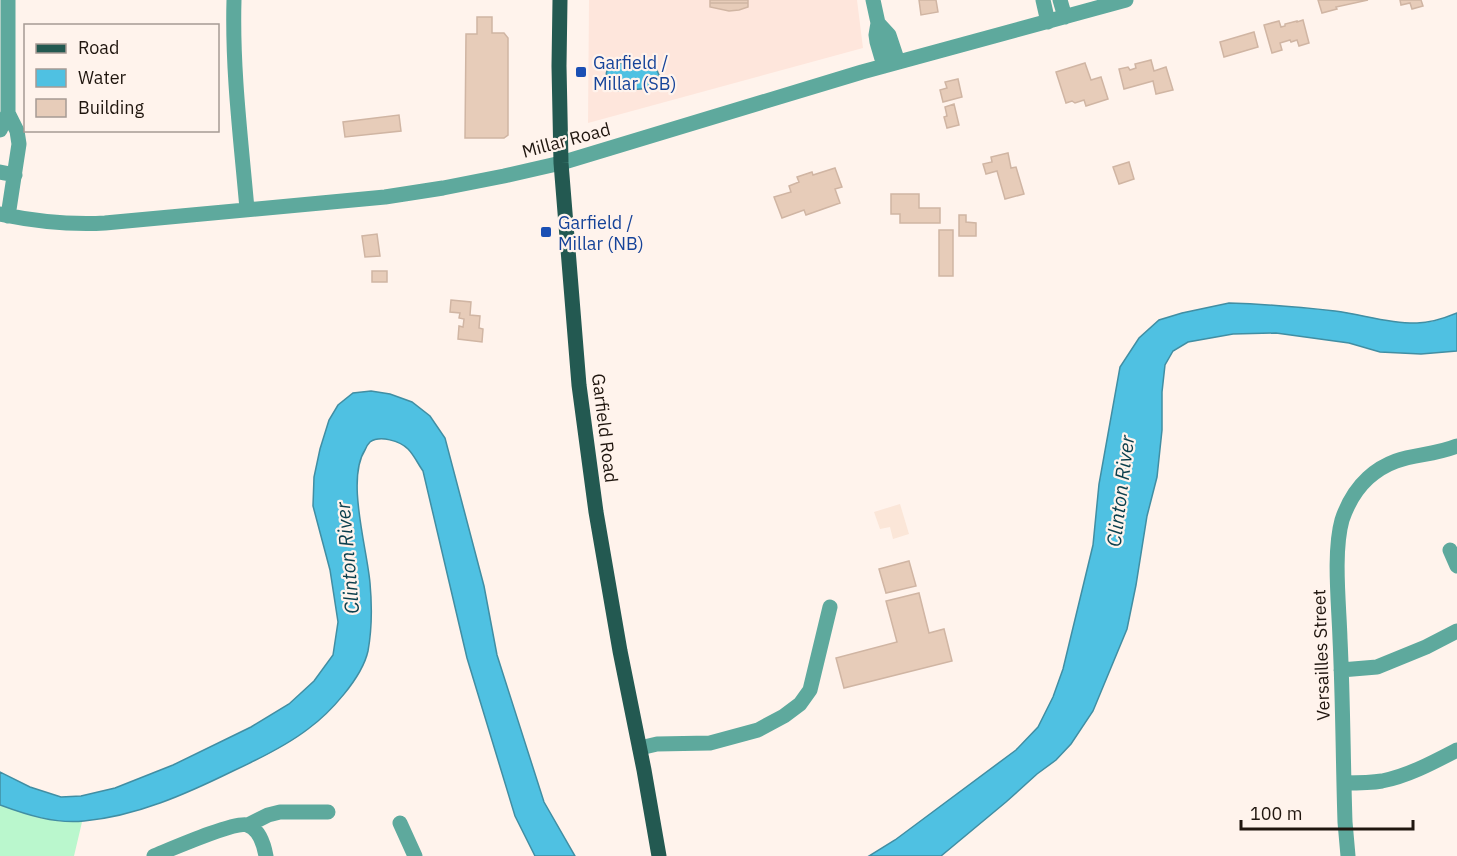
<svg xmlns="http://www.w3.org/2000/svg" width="1457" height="856" font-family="'IBM Plex Sans',sans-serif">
<rect width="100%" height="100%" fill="#fff3ec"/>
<path fill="#fee6dc" d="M589 0H857L863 48 588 123Z"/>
<path fill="#fbe6d8" d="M900 504 909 534 893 539 890 527 880 529 874 512Z"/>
<path fill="#baf7cd" d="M0 805 23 813 56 821 82 822 74 856H0Z"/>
<path fill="#4fc1e2" stroke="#418ea3" stroke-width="1.5" d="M616 63 649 66 656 68 659 75 653 88 616 91 609 87C605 75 604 68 616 63Z
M1229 303C1264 304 1299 307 1335 311 1361 314 1390 324 1417 323 1431 323 1445 318 1457 313V351L1421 354 1380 352 1349 343 1276 333 1233 334 1188 342 1173 351 1165 365 1162 392V430L1157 477 1147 516 1136 585 1127 629 1093 711 1071 744 1056 760 1037 774 1006 802 941 856H869L895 840 1016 750 1038 727 1053 697 1063 669 1093 545 1099 484 1120 367 1139 338 1159 320 1182 313Z
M371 391 390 394 412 402 430 416 445 438 484 586 497 655 544 802 575 856H535L515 816 467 658 423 471C418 464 414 455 408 449 400 441 380 435 370 442 368 444 366 447 365 450 346 479 367 548 370 583 372 605 372 629 368 651 362 678 330 713 308 729 286 746 259 759 233 771 186 794 137 816 84 821 55 824 27 815 0 805V772L30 787 61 797 81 796 115 788 173 765 251 727 289 704 314 681 333 655 338 622 330 570 313 506 314 477 320 449 329 420 338 405 353 393Z"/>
<path fill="#e7ccb9" stroke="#d0b5a3" stroke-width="1.5" d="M710 0H748V3H710Z
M919 0H936L938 12 921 15Z
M1318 0H1368L1336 7 1337 9 1322 13Z
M1400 0H1421L1423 6 1412 9 1410 3 1401 5Z
M710 3H748V7L739 10 729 11 710 7Z
M477 17H492V33H504L508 38V135L504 138H465L466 34H477Z
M1303 20 1309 43 1299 46 1297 40 1291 42 1290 40 1280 43 1282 50 1272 53 1264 25 1279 21 1281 27 1285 26V24L1297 21V22Z
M1254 32 1258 47 1224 57 1220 42Z
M1151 60 1154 71 1166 67 1173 90 1156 94 1153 81 1124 89 1119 69 1128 67 1130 70 1136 68 1135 64Z
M1085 63 1091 80 1101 77 1108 99 1086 106 1084 100 1075 103 1072 101 1066 103 1056 72Z
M958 79 962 97 943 102 940 90 947 88 945 82Z
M954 104 959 125 947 128 944 117 947 116 945 107Z
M399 115 401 131 345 137 343 122Z
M1008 153 1011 168 1016 167 1024 194 1005 199 997 171 986 174 983 164 992 162 991 157Z
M1129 162 1134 179 1119 184 1113 167Z
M835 168 842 187 835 189 840 203 806 215 804 210 782 218 774 197 791 192 789 186 799 182 797 177 812 172 813 175Z
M891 194H919V208H940V223H900V214H891Z
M959 215H966V222L976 223V236H959Z
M939 230H953V276H939Z
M377 234 380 256 365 257 362 236Z
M372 271H387V282H372Z
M451 300 471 302 470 315 480 316 479 328 483 329 482 342 458 339 459 326 463 327 464 319 459 318 460 313 450 312Z
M909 561 916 586 886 593 879 569Z
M909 561 916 586 886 593 879 569Z
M919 593 929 633 944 629 952 661 844 688 836 658 897 642 886 601Z"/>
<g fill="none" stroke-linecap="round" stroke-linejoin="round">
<path stroke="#5ea99d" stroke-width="15" d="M234 0C232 70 241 140 247 209
M873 0 878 23 876 35 877 42 884 66
M1043 0 1048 22
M1060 0 1065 17
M878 23 889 35 898 62
M8 113 17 131 19 144 8 216
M0 130 8 113V0
M0 172 15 175
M0 214C34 221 70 225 105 223L385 197 443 188 504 176 561 163 862 72 1126 0
M1450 550 1457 566
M1341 670 1377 667 1426 647 1457 631
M640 748 657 744 710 743 758 730 784 716 800 704 810 690 830 607
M1344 783C1357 783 1370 783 1382 781 1408 776 1434 762 1457 750
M400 823 415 856
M248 825 268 815 280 812H328
M154 856C169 850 235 821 247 825 259 829 264 845 266 856
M1348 856 1345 822C1343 761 1343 700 1340 639 1339 605 1333 552 1342 520 1347 505 1356 489 1368 478 1398 451 1425 459 1457 446"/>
<path stroke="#235951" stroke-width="15" d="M560 0 559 66 561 163 579 385 596 512 620 651 644 770 659 856"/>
</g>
<g fill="#1a4fb4" stroke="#fff3ec" stroke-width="2">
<rect x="575" y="66" width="12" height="12" rx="3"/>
<rect x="540" y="226" width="12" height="12" rx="3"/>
</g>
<g text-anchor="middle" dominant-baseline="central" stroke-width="4.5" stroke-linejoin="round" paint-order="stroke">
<g font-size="18" fill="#164399" stroke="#fff3ec" text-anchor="start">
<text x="593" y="62">Garfield /<tspan x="593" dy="21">Millar (SB)</tspan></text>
<text x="558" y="222">Garfield /<tspan x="558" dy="21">Millar (NB)</tspan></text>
</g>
<g font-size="18" fill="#20160f" stroke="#fff3ec">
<text transform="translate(566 140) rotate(-15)">Millar Road</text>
<text transform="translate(605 428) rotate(83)">Garfield Road</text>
<text transform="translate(1321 655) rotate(-92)">Versailles Street</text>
</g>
<g font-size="20" font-style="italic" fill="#0a3e4c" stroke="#fff3ec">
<text transform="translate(1120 491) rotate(-83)">Clinton River</text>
<text transform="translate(347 558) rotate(-95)">Clinton River</text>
</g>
</g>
<rect x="24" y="24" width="195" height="108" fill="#fff3ec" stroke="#a69b94" stroke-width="1.5"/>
<rect x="36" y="44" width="30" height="9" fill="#235951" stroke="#a69b94" stroke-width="1.5"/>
<text x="78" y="54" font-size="18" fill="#20160f">Road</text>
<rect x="36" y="69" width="30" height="18" fill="#4fc1e2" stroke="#a69b94" stroke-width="1.5"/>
<text x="78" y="84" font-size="18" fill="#20160f">Water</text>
<rect x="36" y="99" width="30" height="18" fill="#e7ccb9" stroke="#a69b94" stroke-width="1.5"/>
<text x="78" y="114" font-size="18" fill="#20160f">Building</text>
<path d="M1241 820v9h172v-9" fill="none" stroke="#20160f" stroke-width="3"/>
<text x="1250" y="820" font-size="18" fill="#20160f" stroke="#fff3ec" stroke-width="4.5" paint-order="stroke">100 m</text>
</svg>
